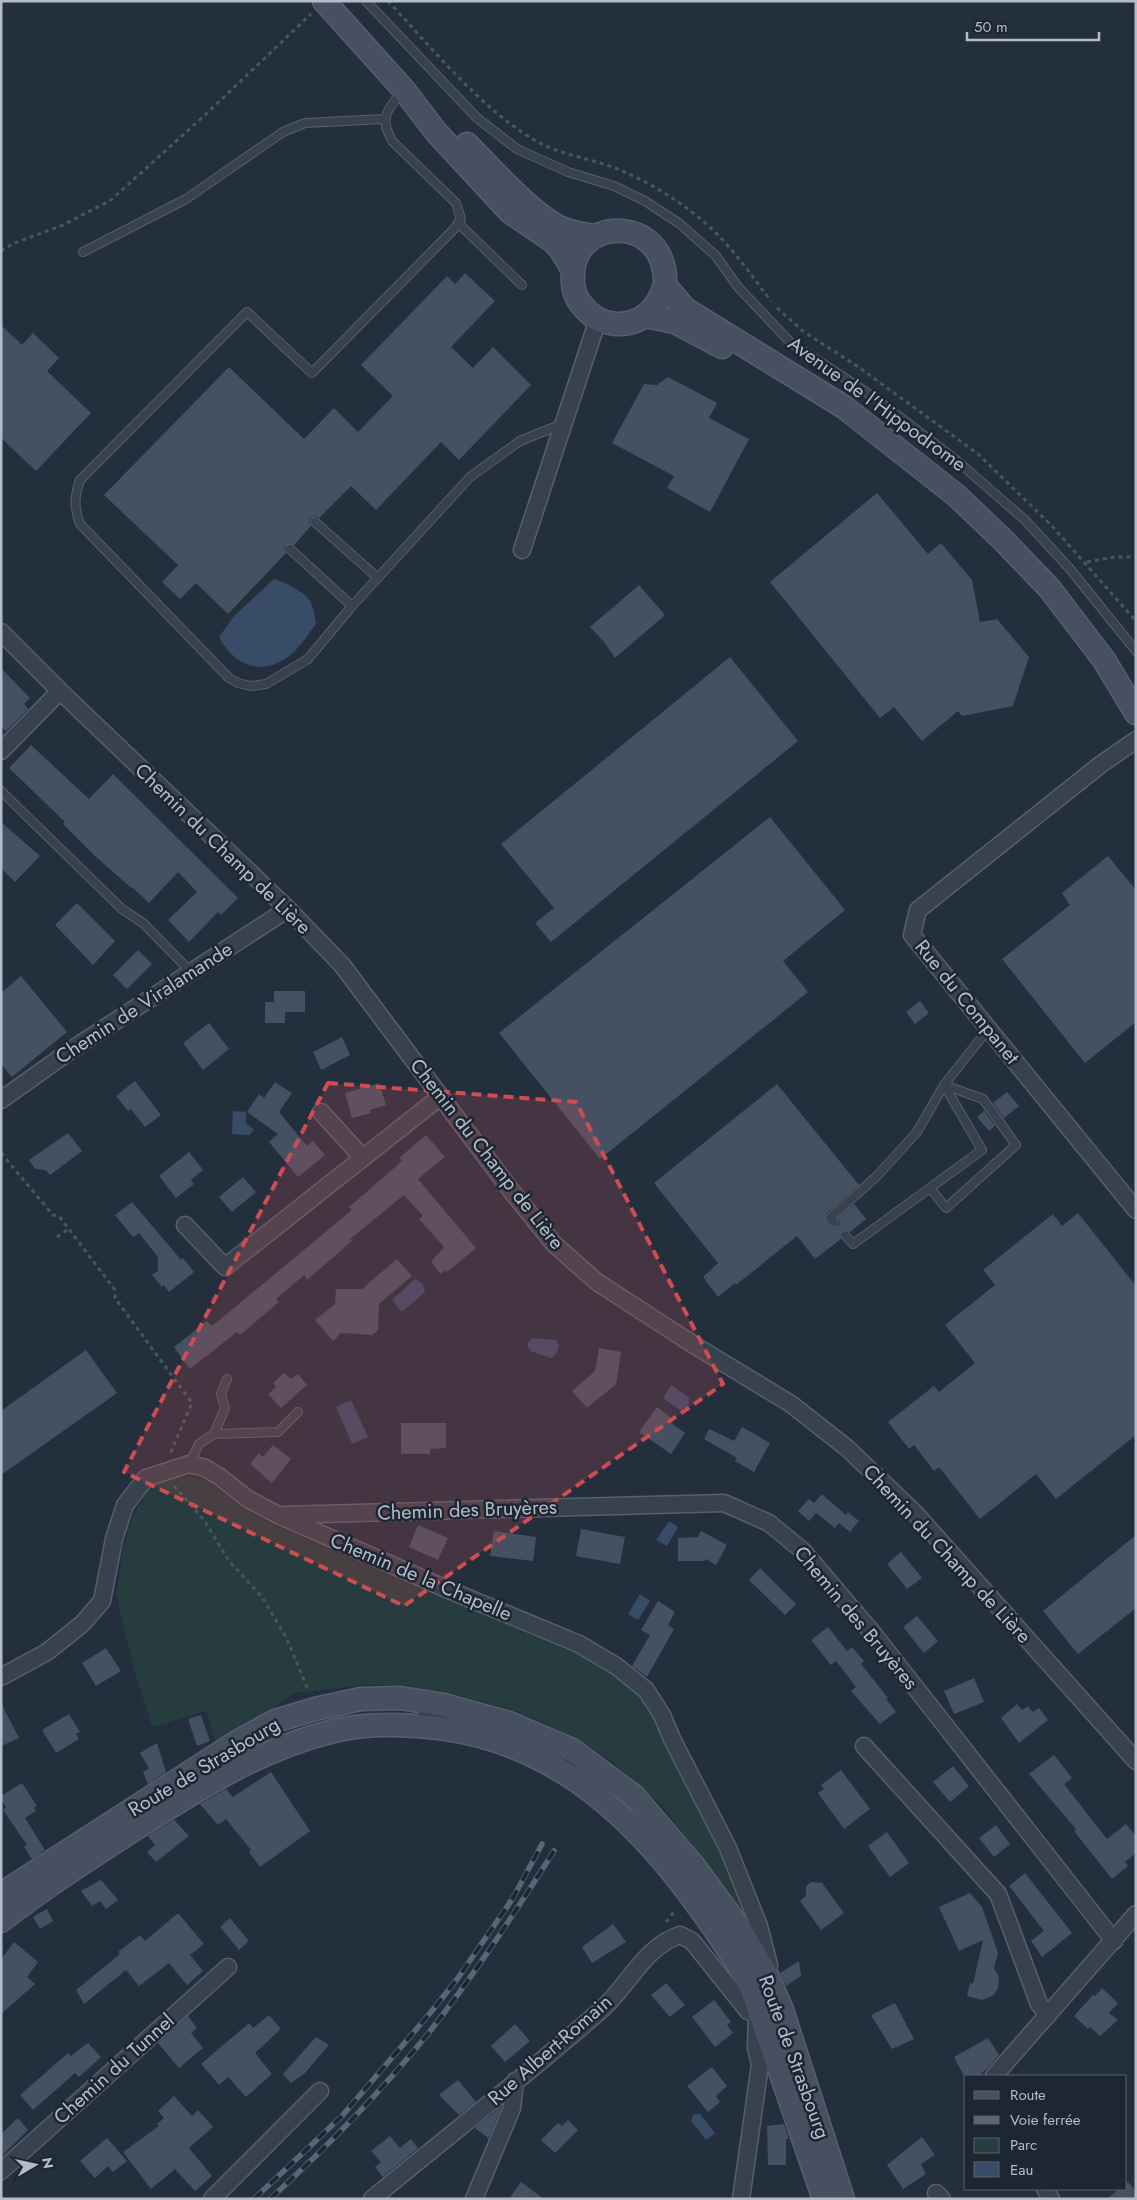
<svg xmlns="http://www.w3.org/2000/svg" width="1137" height="2200" font-family="Jost,sans-serif">
<rect width="100%" height="100%" fill="#242f3e"/>
<path fill="#263c3f" d="M189 1476 205 1480 263 1520 426 1591 590 1659 620 1676 641 1696 652 1711 726 1860 754 1935 710 1868 685 1836 663 1807 613 1762 588 1746 545 1723 509 1709 457 1695 403 1686 363 1685 294 1693 216 1744 206 1711 152 1727 135 1673 119 1609 117 1592 121 1560 124 1543 134 1514 150 1487 157 1482Z"/>
<path fill="#394c67" d="M274 579C282 581 302 591 308 598 314 605 314 616 316 624 309 633 302 644 294 652 266 677 236 669 219 637L234 616Z
M233 1111 246 1112V1123L254 1129 250 1135 232 1134Z
M415 1279 423 1284 425 1292 402 1312 392 1300Z
M535 1338 556 1340 559 1346 556 1354 551 1358 530 1351 527 1344 531 1339Z
M671 1385 690 1398 688 1400 690 1403 686 1408H683L682 1411 663 1398Z
M351 1400 368 1437 352 1444 336 1407Z
M669 1521 678 1527 667 1546 656 1540Z
M640 1594 650 1601 638 1620 628 1614Z
M694 2114H700L715 2133 706 2140 691 2121Z"/>
<path fill="#455162" d="M465 273 495 301 451 347 473 368 493 347 531 385 459 460 441 442 376 510 351 486 319 518 316 516 311 518 309 521 311 526 294 545H286L284 548 286 553 228 614 196 583 180 599 162 582 178 565 104 495 229 367 304 439 334 408 358 432 393 396 361 365 447 276 455 284Z
M1 325 22 345 33 333 59 358 47 371 91 413 36 471 1 438Z
M668 377 717 403 709 418 749 439 710 512 667 488 674 476 612 443 644 384 657 385Z
M877 493 928 554 941 543 972 580 980 622 997 619 1029 657 1013 706 962 716 958 711 922 741 894 707 880 718 770 582Z
M639 585 665 615 615 658 604 642 590 627Z
M730 657 798 741 551 942 535 923 554 908 501 844Z
M1 668 30 698 24 704 28 709 6 731 1 727Z
M31 745 89 799 113 774 238 898 221 915 218 912 189 942 168 920 197 892 178 872 149 903 132 887 131 888 93 854 63 824 65 822 9 768Z
M770 817 845 910 783 961 808 992 600 1159 499 1033Z
M1 822 40 856 15 882 1 868Z
M1108 856 1136 890V1022L1085 1063 1002 959 1070 905 1062 893Z
M77 903 115 941 93 965 55 925Z
M138 950 152 964 127 989 113 975Z
M21 976 67 1032 12 1077 1 1064V993Z
M274 991H305V1012H285V1023H265V1002H274Z
M920 1001 929 1013 915 1024 906 1012Z
M209 1023 229 1049 203 1070 183 1043Z
M342 1037 350 1055 321 1070 313 1052Z
M135 1081 161 1115 145 1127 131 1109 128 1111 116 1096Z
M275 1082 292 1093 279 1112 307 1146 313 1141 325 1155 298 1177 269 1142 278 1134 247 1112 259 1094 264 1098Z
M379 1083 386 1105 370 1110 371 1113 352 1118 345 1093Z
M777 1084 859 1185 826 1214V1222L832 1227 838 1226 840 1223 838 1218 854 1204 866 1219 850 1232 846 1230 842 1231 840 1234 841 1239 815 1259 797 1236 736 1285 735 1283 718 1297 703 1277 718 1263 654 1183Z
M1007 1092 1019 1106 1004 1118 993 1103Z
M984 1111 995 1126 989 1131 977 1117Z
M68 1133 82 1151 50 1175 46 1170 35 1169 29 1160Z
M426 1135 445 1157 418 1179 476 1248 447 1272 445 1270 441 1274 431 1262 444 1247 419 1219 423 1216 404 1195 350 1239 352 1241 307 1280 304 1275 276 1299 279 1302 240 1335 237 1332 190 1369 174 1347 207 1321 212 1326 352 1210 349 1207 402 1161 399 1158Z
M189 1152 203 1170 191 1180 194 1184 176 1198 159 1176Z
M243 1177 256 1192 232 1212 219 1197Z
M132 1202 181 1260 183 1258 194 1272 169 1292 164 1285 162 1287 152 1275 158 1271V1257L139 1233 133 1237 115 1215Z
M1078 1213 1136 1286V1435L1056 1499 1036 1474 980 1519 939 1467 934 1471 914 1445 909 1449 888 1422 934 1386 939 1392 975 1363 945 1325 995 1285 983 1270 1053 1214 1062 1226Z
M397 1259 412 1276 379 1304 378 1330 372 1335 341 1333 333 1341 315 1320 335 1304 336 1289H362Z
M599 1348 621 1352 616 1384 587 1408 572 1391 595 1371Z
M86 1350 117 1393 1 1475V1411Z
M284 1373 291 1379 298 1374 307 1385 281 1408 268 1394 276 1387 273 1383Z
M657 1407 673 1419 671 1423 685 1433 671 1454 639 1432Z
M401 1423H446V1448L430 1449V1454H401Z
M742 1427 770 1443 754 1472 735 1461 737 1458 704 1439 709 1429 734 1441Z
M273 1445 291 1459 272 1483 250 1464 259 1453 263 1457Z
M822 1494 846 1515 848 1512 859 1521 850 1532 839 1523 835 1528 816 1513 809 1521 798 1511 809 1499 814 1503Z
M418 1525 448 1538 438 1560 409 1547Z
M581 1529 625 1537 620 1564 576 1556Z
M494 1531 536 1537 533 1561 490 1556Z
M701 1531 727 1545 716 1565 706 1559 704 1561H678V1538L698 1537Z
M1136 1535V1608L1078 1654 1043 1611Z
M901 1552 922 1578 907 1589 887 1564Z
M760 1568 796 1604 785 1615 749 1580Z
M658 1601 675 1612 668 1625 674 1629 647 1677 632 1666 650 1635 641 1630Z
M917 1616 938 1641 924 1653 903 1627Z
M828 1627 847 1651 852 1647 864 1661 861 1664 888 1698 886 1699 896 1712 880 1724 851 1691 856 1687 836 1661 831 1665 811 1640Z
M106 1648 121 1671 96 1686 82 1663Z
M974 1678 984 1702 954 1714 944 1691Z
M1 1703 19 1738 1 1746Z
M1017 1704 1022 1710 1028 1706 1033 1712 1039 1708 1048 1720 1019 1743 1001 1718Z
M69 1714 80 1732 76 1734 79 1739 56 1753 42 1730Z
M201 1715 210 1741 197 1746 188 1719Z
M157 1743 166 1772 148 1784 143 1772 149 1768 140 1753Z
M1054 1755 1072 1778 1064 1784 1107 1839 1126 1824 1136 1836V1853L1125 1862 1128 1866 1112 1879 1074 1831 1076 1829 1029 1774Z
M953 1766 969 1786 950 1802 933 1782Z
M841 1770 870 1809 844 1829 818 1793 824 1789 821 1785Z
M271 1772 310 1831 260 1867 249 1852 251 1850 226 1819 218 1825 200 1804 226 1789 233 1797Z
M22 1783 37 1806 34 1807 36 1811 25 1818 45 1850 32 1859 24 1847 27 1845 3 1810 6 1807 1 1800V1796Z
M174 1820 189 1836 156 1862 147 1852 155 1845 148 1836Z
M996 1825 1010 1844 994 1857 979 1838Z
M887 1832 909 1863 890 1877 868 1846Z
M1025 1873 1072 1933 1042 1957 1031 1941 1044 1931 1009 1886Z
M101 1880 118 1900 106 1909 100 1901 92 1906 81 1891Z
M811 1882 822 1883 844 1913 821 1930 800 1901 806 1896V1886Z
M970 1893 982 1907 998 1953 994 1968 999 1977 998 1988 994 1995 982 2000 967 1996 970 1983 973 1984 983 1940 959 1951 939 1907Z
M47 1909 53 1921 40 1929 33 1917Z
M178 1913 204 1944 190 1955 203 1971 187 1985 169 1963 139 1986 126 1970 84 2004 76 1990 120 1954 118 1952 140 1935 145 1941Z
M230 1918 249 1941 239 1950 220 1927Z
M613 1924 626 1942 592 1963 582 1947Z
M14 1942 38 1962 27 1977 35 1984 1 2014V1959Z
M799 1961 801 1976 786 1986 780 1973Z
M666 1983 685 2005 670 2017 651 1995Z
M1102 1988 1118 2003 1109 2013 1118 2020 1100 2036 1090 2027 1088 2029 1074 2016 1093 1995 1095 1996Z
M714 2000 731 2022 727 2025 733 2033 715 2047 692 2017Z
M895 2003 914 2039 892 2049 871 2015Z
M269 2015 281 2029 255 2053 272 2074 246 2097 228 2077 219 2085 201 2064 249 2023 253 2028Z
M188 2016 197 2028 191 2033 203 2048 179 2068 158 2043Z
M515 2024 530 2041 505 2062 491 2046Z
M316 2037 329 2045 305 2073 291 2083 283 2074Z
M988 2038 999 2055 980 2076H964L954 2057Z
M88 2043 101 2057 79 2077 75 2073 33 2110 20 2095 68 2053 71 2056Z
M712 2067 727 2086 716 2096 720 2102 708 2112 687 2086Z
M458 2080 476 2102 459 2115 439 2095Z
M174 2096 192 2116 198 2110 213 2127 189 2148 212 2176 195 2191 175 2169 151 2189 123 2152 159 2126 157 2124 164 2118 158 2111Z
M502 2106 490 2135 488 2138 475 2128Z
M18 2118 28 2130 1 2157V2134Z
M568 2120 578 2130 555 2153 541 2140 558 2123 562 2126Z
M784 2124 789 2139H786V2165H768L767 2126Z
M390 2136 400 2148 411 2139 418 2148 383 2177 375 2167 381 2162 371 2151Z
M922 2137 935 2155 921 2164 926 2174 903 2189 887 2165Z
M107 2138 127 2161 113 2172 108 2166 95 2178 80 2161Z
M521 2182 544 2199H509Z
M1128 2182 1136 2191V2199H1107L1119 2189H1126V2184Z"/>
<g fill="none" stroke-linecap="round" stroke-linejoin="round">
<g stroke="#565f6c" stroke-width="10">
<path id="lane" d="M366 1 477 118 517 149 568 172 614 186 645 201 680 224 716 256 738 287 790 342 875 398 956 460 1025 520 1070 569 1136 651
M402 92C386 110 379 120 393 142L456 203 461 219 455 228 312 373 247 312 80 480C74 497 74 508 80 524L229 678 238 683 251 686 266 684 308 659 352 606 470 477 520 441 562 424
M458 223 522 285
M83 252 186 199 283 132 305 123 384 119
M315 522 378 578
M290 549 352 606
M1 791 122 909 143 923 191 972
M930 1188 946 1208 1016 1145 983 1099 944 1085
M834 1222 830 1218 876 1177 917 1132 944 1085 989 1028
M845 1235 853 1244 982 1150 944 1085
M214 1434 278 1432 298 1412
M189 1464 199 1444 214 1434 225 1408 221 1394 227 1379
M421 1716 442 1717 461 1721
M551 1753 576 1767"/>
</g>
<g stroke="#565f6c" stroke-width="19">
<path id="street" d="M522 550 598 319
M1 632 60 691 288 909 342 965 513 1193 554 1244 597 1282 694 1345 791 1404 847 1448 914 1512 1136 1761
M1136 740 1100 765 918 910 912 935 1136 1210
M1 751 60 691
M1 1100 74 1048 288 909
M321 1112 363 1158
M185 1225 225 1267 440 1097
M283 1515 724 1503 769 1523 802 1550 875 1636 1114 1941
M1 1677 47 1652 82 1624 102 1601 114 1539 125 1505 146 1478 189 1464 205 1468 220 1477 248 1499 278 1515 444 1588 579 1644 616 1666 646 1690 662 1715 672 1739 728 1848 759 1926 769 1965 767 1975
M864 1746 998 1894 1039 2004 1048 2015
M994 2076 1136 1914
M1 2171 228 1967
M1045 2189 1051 2199
M936 2193 942 2199
M212 2199 320 2091
M372 2199C448 2136 527 2075 601 2010 628 1986 645 1946 680 1935L692 1941 748 2011 758 2015 762 2014
M474 2199 512 2108 515 2081
M741 2199 760 2065 756 2047 757 2017"/>
</g>
<g stroke="#565f6c" stroke-width="25">
<path id="secondary" d="M324 1 404 90 436 132 510 212 554 242 561 250 573 270
M467 144C493 170 524 206 555 225 566 232 582 234 595 236
M665 285C658 308 642 325 616 324 601 323 589 315 581 304 574 295 572 286 573 275 573 216 668 213 665 285L685 309 844 407 957 496 1004 541 1050 589 1104 660 1136 713
M646 316 675 322 722 347
M1 1896 12 1887 237 1742 275 1721 315 1709 361 1699 400 1698 444 1705 509 1723 572 1750 634 1796 693 1865 738 1926 767 1975 782 2010 843 2199
M1 1921C46 1886 93 1856 141 1825 203 1786 262 1748 334 1731 361 1724 388 1724 416 1726 544 1733 630 1810 701 1910 719 1935 736 1960 751 1987L824 2199"/>
</g>
<path stroke="#44595c" stroke-width="3" stroke-dasharray="4 4" stroke-linecap="butt" d="M388 1C432 48 481 109 536 141 561 155 589 158 615 168 657 185 700 213 729 247 744 264 757 283 771 301
M1 251 12 244 63 225 111 200 205 115 311 14
M777 308 804 332 857 366 978 454 1052 526 1136 621
M1087 562 1115 557H1136
M1 1153 53 1215 59 1216 115 1290V1298L192 1403 170 1454
M57 1237 69 1229
M174 1486 204 1520 229 1561 262 1597 286 1637 309 1692
M666 1922 676 1909"/>
<use href="#lane" stroke="#38414e" stroke-width="8"/>
<use href="#street" stroke="#38414e" stroke-width="16"/>
<use href="#secondary" stroke="#465061" stroke-width="22"/>
<g stroke="#5a6575" stroke-width="5.5">
<path id="rail" d="M254 2199 342 2116 431 2012 458 1978 513 1898 542 1844
M270 2199C326 2148 379 2094 427 2035 473 1977 514 1914 554 1851"/>
</g>
<use href="#rail" stroke="#1d2633" stroke-width="4" stroke-dasharray="11" stroke-linecap="butt"/>
</g>
<path fill="#ce4d50" fill-opacity="0.2" stroke="#ce4d50" stroke-width="4" stroke-dasharray="10 6" stroke-linejoin="round" d="M328 1083 576 1102 723 1384 404 1606 124 1472Z"/>
<g text-anchor="middle" dominant-baseline="central" stroke-width="5" stroke-linejoin="round" paint-order="stroke">
<g font-size="20" fill="#b4bcc9" stroke="#1d2633">
<text transform="translate(877 404) rotate(36)">Avenue de l'Hippodrome</text>
<text transform="translate(223 849) rotate(44)">Chemin du Champ de Lière</text>
<text transform="translate(967 1002) rotate(51)">Rue du Companet</text>
<text transform="translate(144 1003) rotate(-33)">Chemin de Viralamande</text>
<text transform="translate(487 1154) rotate(52)">Chemin du Champ de Lière</text>
<text transform="translate(467 1510) rotate(-2)">Chemin des Bruyères</text>
<text transform="translate(947 1554) rotate(47)">Chemin du Champ de Lière</text>
<text transform="translate(421 1577) rotate(23)">Chemin de la Chapelle</text>
<text transform="translate(856 1618) rotate(50)">Chemin des Bruyères</text>
<text transform="translate(204 1767) rotate(-31)">Route de Strasbourg</text>
<text transform="translate(550 2050) rotate(-41)">Rue Albert-Romain</text>
<text transform="translate(794 2057) rotate(70)">Route de Strasbourg</text>
<text transform="translate(114 2069) rotate(-42)">Chemin du Tunnel</text>
</g>
</g>
<rect width="1137" height="2200" fill="none" stroke="#b4bcc9" stroke-width="5"/>
<rect x="964" y="2075" width="162" height="115" fill="#1d2633" stroke="#59626f"/>
<rect x="974" y="2091" width="25" height="8" fill="#465061" stroke="#59626f"/>
<text x="1010" y="2100" font-size="15" fill="#b4bcc9">Route</text>
<rect x="974" y="2116" width="25" height="8" fill="#5a6575" stroke="#59626f"/>
<text x="1010" y="2125" font-size="15" fill="#b4bcc9">Voie ferrée</text>
<rect x="974" y="2138" width="25" height="15" fill="#263c3f" stroke="#59626f"/>
<text x="1010" y="2150" font-size="15" fill="#b4bcc9">Parc</text>
<rect x="974" y="2162" width="25" height="15" fill="#394c67" stroke="#59626f"/>
<text x="1010" y="2175" font-size="15" fill="#b4bcc9">Eau</text>
<g transform="translate(35 2165) rotate(81)" stroke="#1d2633" stroke-width="4" paint-order="stroke">
<path d="M0-4L9 19L0 12L-9 19Z" fill="#b4bcc9"/>
<text y="-8" font-size="14" font-weight="bold" text-anchor="middle" fill="#b4bcc9">N</text>
</g>
<path d="M967 32v8h132v-8" fill="none" stroke="#b4bcc9" stroke-width="2.5"/>
<text x="974" y="32" font-size="15" fill="#b4bcc9" stroke="#1d2633" stroke-width="4" paint-order="stroke">50 m</text>
</svg>
